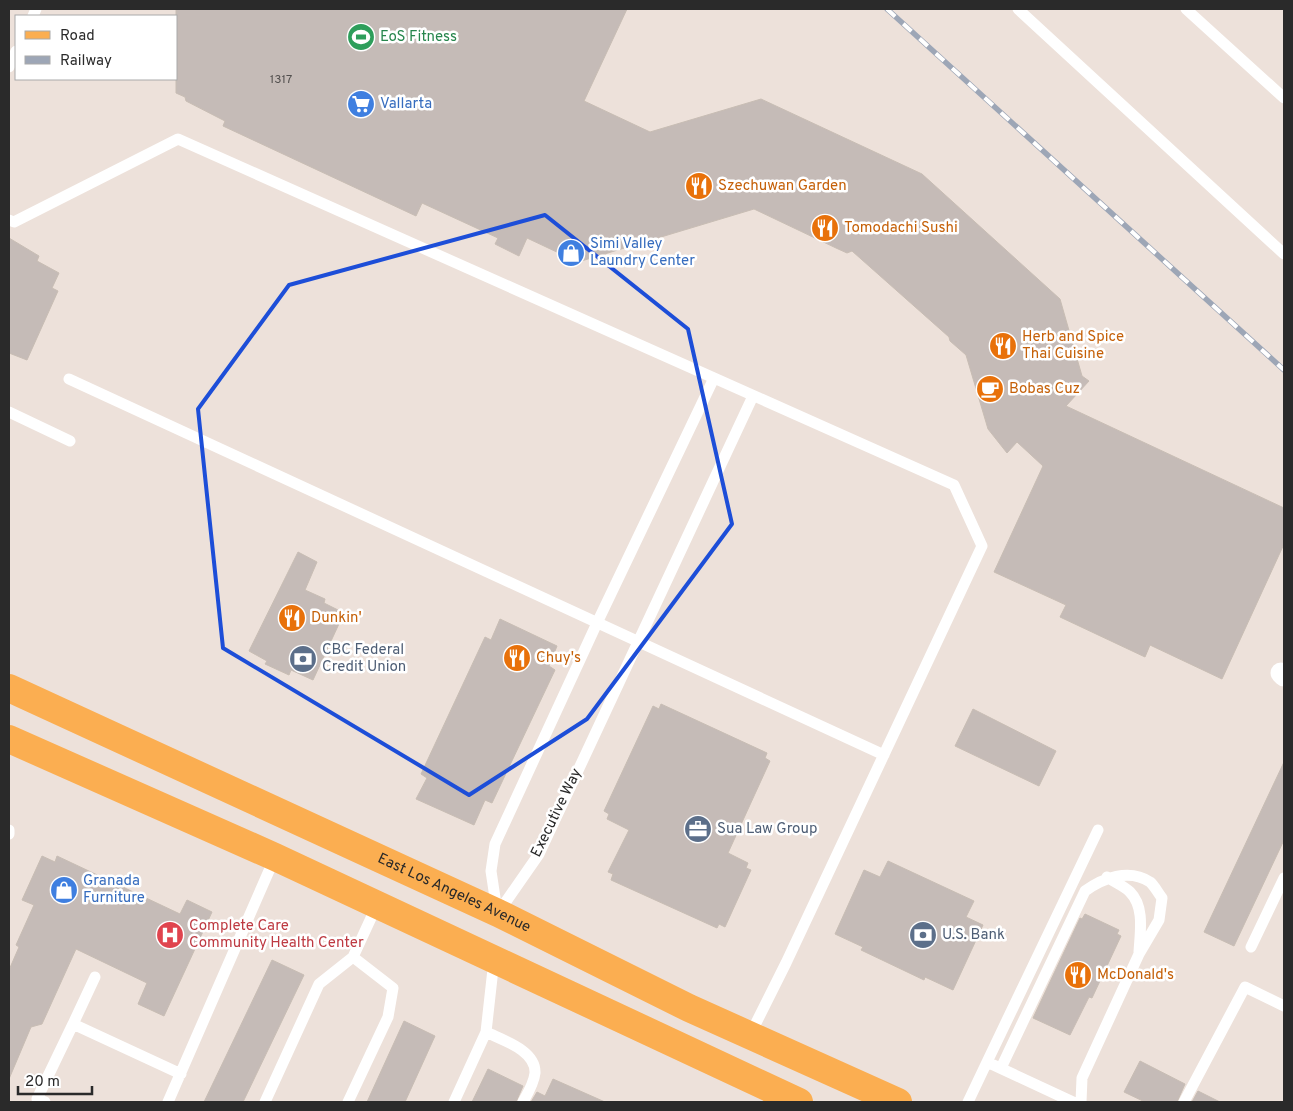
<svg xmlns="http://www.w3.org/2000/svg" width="1293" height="1111" font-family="Overpass,sans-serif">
<rect width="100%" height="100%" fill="#ede1da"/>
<path fill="#c5bbb7" stroke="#c8bdb4" d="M176 9H627L584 101 650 132 761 99 922 174 1060 299 1082 376 1089 381 1066 406 1284 508V544L1222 679 1150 645 1145 657 1060 617 1066 605 994 572 1043 466 1017 442 1007 453 988 429 966 355 950 341 949 337 852 251 847 253 836 248 754 209 578 262 527 238 519 256 495 244 498 238 422 203 416 216 223 126 225 121 186 101 185 97 176 93Z
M9 238 39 256 37 261 59 273 52 288 58 291 27 360 9 353Z
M298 552 317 562 305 590 325 599 324 603 344 613 313 680 291 670 289 675 265 664 267 661 249 651Z
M500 619 557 646 549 666 555 670 492 803 485 800 474 825 416 799 427 778 421 774 485 637 491 640Z
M661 704 767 753 765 758 770 761 728 853 748 863 746 868 751 870 725 927 719 924 717 928 611 880 613 874 608 872 629 830 607 819 609 814 604 811 653 706 659 709Z
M973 709 1056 751 1039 786 955 746Z
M1284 762V840L1234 946 1204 932Z
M42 856 55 862 57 856 180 914 187 900 212 912 164 1016 138 1004 147 983 76 949 42 1024 31 1027 9 1079V970L19 947 16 945 34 905 22 900Z
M888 861 974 901 966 917 983 925 953 990 925 977 924 980 861 950 863 947 835 934 864 870 880 877Z
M1085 914 1119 930 1117 934 1121 936 1092 998 1089 997 1070 1035 1033 1018 1080 918 1082 919Z
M272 960 304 975 243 1102H204Z
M404 1021 435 1036 405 1102H367Z
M1140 1061 1185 1084 1177 1102H1145L1124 1092Z
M488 1069 523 1086 516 1102H472Z
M553 1079 605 1102H531L537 1092 545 1096Z
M1198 1091 1220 1102H1192Z"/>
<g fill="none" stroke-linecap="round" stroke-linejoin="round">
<path stroke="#fff" stroke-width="11" d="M1018 9 1284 254
M1186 9 1284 98
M33 16 36 9
M9 67 16 51
M9 220 14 222 178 139 954 485 982 546 786 963 750 1035
M69 379 884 755
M9 412 70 441
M9 830V834
M1107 877C1114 882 1124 886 1130 892 1145 907 1140 933 1139 952
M497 911 491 871 495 844 597 623 714 378
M498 913 539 854 753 396
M1251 947 1284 878
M73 1024 95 977
M486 1032C502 1040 536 1050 535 1073 534 1083 528 1093 523 1102
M1001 1068 1085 891C1103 878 1129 868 1150 882 1154 885 1158 893 1162 898L1159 920 1139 954 1082 1078 1081 1102
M45 1102 37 1099 73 1024 181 1074
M168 1102 275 857
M265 1102 319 984 353 957 377 905
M348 1102 388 1017 393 988 353 957
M454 1102 486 1032 494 960
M968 1102 987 1062
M1073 1102 987 1062 1098 830
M1184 1102 1245 987 1284 1006"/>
<path stroke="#fff" stroke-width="21" d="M1281 673 1284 676"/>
<g stroke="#fbae51" stroke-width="28">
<path id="s1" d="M9 688 498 913 689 1008 898 1102"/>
<path d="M9 739 275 857 799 1102"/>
</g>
<g stroke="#9da6b6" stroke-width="5.5">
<path id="rail" d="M887 9 1284 370"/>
</g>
<use href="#rail" stroke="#fff" stroke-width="4" stroke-dasharray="11" stroke-linecap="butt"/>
</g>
<path fill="none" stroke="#1d4ed8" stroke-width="4" stroke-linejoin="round" d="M545 215 688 329 732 524 587 719 469 795 223 648 198 409 289 285Z"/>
<defs>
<g id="stadium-disc" transform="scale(1.4375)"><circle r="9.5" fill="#2e9e5b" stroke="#fff"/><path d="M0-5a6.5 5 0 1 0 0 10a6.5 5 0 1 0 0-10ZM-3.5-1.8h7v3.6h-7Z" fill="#fff"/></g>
<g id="supermarket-disc" transform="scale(1.4375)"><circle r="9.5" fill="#3f7fe0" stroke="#fff"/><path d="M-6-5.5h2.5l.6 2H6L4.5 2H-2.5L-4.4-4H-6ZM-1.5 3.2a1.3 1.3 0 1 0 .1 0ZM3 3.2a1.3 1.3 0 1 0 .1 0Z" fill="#fff"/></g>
<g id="restaurant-disc" transform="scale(1.4375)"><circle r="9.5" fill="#e8710a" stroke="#fff"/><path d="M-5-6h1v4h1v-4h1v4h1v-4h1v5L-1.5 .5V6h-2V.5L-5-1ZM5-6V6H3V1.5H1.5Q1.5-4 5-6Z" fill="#fff"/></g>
<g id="shop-disc" transform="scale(1.4375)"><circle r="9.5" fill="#3f7fe0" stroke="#fff"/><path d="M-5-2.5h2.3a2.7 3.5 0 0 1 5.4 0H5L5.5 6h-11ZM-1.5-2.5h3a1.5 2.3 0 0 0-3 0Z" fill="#fff"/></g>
<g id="cafe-disc" transform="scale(1.4375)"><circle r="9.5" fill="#e8710a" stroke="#fff"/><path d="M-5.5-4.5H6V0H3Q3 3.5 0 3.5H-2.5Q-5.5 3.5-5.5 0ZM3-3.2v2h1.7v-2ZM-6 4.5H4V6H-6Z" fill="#fff"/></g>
<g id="bank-disc" transform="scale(1.4375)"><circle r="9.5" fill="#5c6f8a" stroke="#fff"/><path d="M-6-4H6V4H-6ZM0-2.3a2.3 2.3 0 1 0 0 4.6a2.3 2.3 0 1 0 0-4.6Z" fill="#fff"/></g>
<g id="office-disc" transform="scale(1.4375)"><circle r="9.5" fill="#5c6f8a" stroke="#fff"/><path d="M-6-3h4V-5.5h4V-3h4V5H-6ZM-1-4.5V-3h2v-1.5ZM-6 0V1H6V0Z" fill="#fff"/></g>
<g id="hospital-disc" transform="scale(1.4375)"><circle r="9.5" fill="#e0444e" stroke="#fff"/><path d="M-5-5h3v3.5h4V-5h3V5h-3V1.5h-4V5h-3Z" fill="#fff"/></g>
</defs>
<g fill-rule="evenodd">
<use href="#stadium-disc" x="361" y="37"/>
<use href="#supermarket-disc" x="361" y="104"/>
<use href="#restaurant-disc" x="699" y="186"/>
<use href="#restaurant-disc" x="825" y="228"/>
<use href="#shop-disc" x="571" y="253"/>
<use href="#restaurant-disc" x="1003" y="346"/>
<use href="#cafe-disc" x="990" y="389"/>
<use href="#restaurant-disc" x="292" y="618"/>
<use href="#restaurant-disc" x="517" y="658"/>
<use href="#bank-disc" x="303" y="659"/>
<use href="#office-disc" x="698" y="829"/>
<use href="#shop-disc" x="64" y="890"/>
<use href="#hospital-disc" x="170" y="935"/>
<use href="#bank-disc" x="923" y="935"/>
<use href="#restaurant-disc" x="1078" y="975"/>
</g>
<g text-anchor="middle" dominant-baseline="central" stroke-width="5" stroke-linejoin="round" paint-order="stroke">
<g font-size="12" fill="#514e4d">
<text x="281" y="80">1317</text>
</g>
<g font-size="15" fill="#27864d" stroke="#fff" text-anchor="start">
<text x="380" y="37">EoS Fitness</text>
</g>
<g font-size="15" fill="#366cbe" stroke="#fff" text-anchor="start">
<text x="380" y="104">Vallarta</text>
<text x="590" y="244">Simi Valley<tspan x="590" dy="17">Laundry Center</tspan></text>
<text x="83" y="881">Granada<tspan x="83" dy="17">Furniture</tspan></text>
</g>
<g font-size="15" fill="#c56008" stroke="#fff" text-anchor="start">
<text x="718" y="186">Szechuwan Garden</text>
<text x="844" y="228">Tomodachi Sushi</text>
<text x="1022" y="337">Herb and Spice<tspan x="1022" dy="17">Thai Cuisine</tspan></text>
<text x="1009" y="389">Bobas Cuz</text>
<text x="311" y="618">Dunkin'</text>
<text x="536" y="658">Chuy's</text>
<text x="1097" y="975">McDonald's</text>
</g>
<g font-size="15" fill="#4e5e75" stroke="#fff" text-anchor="start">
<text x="322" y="650">CBC Federal<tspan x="322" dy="17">Credit Union</tspan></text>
<text x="717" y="829">Sua Law Group</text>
<text x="942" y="935">U.S. Bank</text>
</g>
<g font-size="15" fill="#2a2a2a" stroke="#fff">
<text transform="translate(557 813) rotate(-64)">Executive Way</text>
<text stroke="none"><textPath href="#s1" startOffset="490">East Los Angeles Avenue</textPath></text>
</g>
<g font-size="15" fill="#be3a42" stroke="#fff" text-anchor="start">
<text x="189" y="926">Complete Care<tspan x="189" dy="17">Community Health Center</tspan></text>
</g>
</g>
<rect width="1293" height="1111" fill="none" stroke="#2a2a2a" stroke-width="20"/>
<rect x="15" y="15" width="162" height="65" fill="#ffffff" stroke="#aaaaaa"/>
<rect x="25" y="31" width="25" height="8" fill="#fbae51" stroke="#aaaaaa"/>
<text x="60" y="40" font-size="15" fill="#2a2a2a">Road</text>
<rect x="25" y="56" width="25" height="8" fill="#9da6b6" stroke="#aaaaaa"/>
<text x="60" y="65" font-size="15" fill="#2a2a2a">Railway</text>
<path d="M18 1086v8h74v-8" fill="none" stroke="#2a2a2a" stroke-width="2.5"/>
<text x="25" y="1086" font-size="15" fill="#2a2a2a" stroke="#ffffff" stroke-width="4" paint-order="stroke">20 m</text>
</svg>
